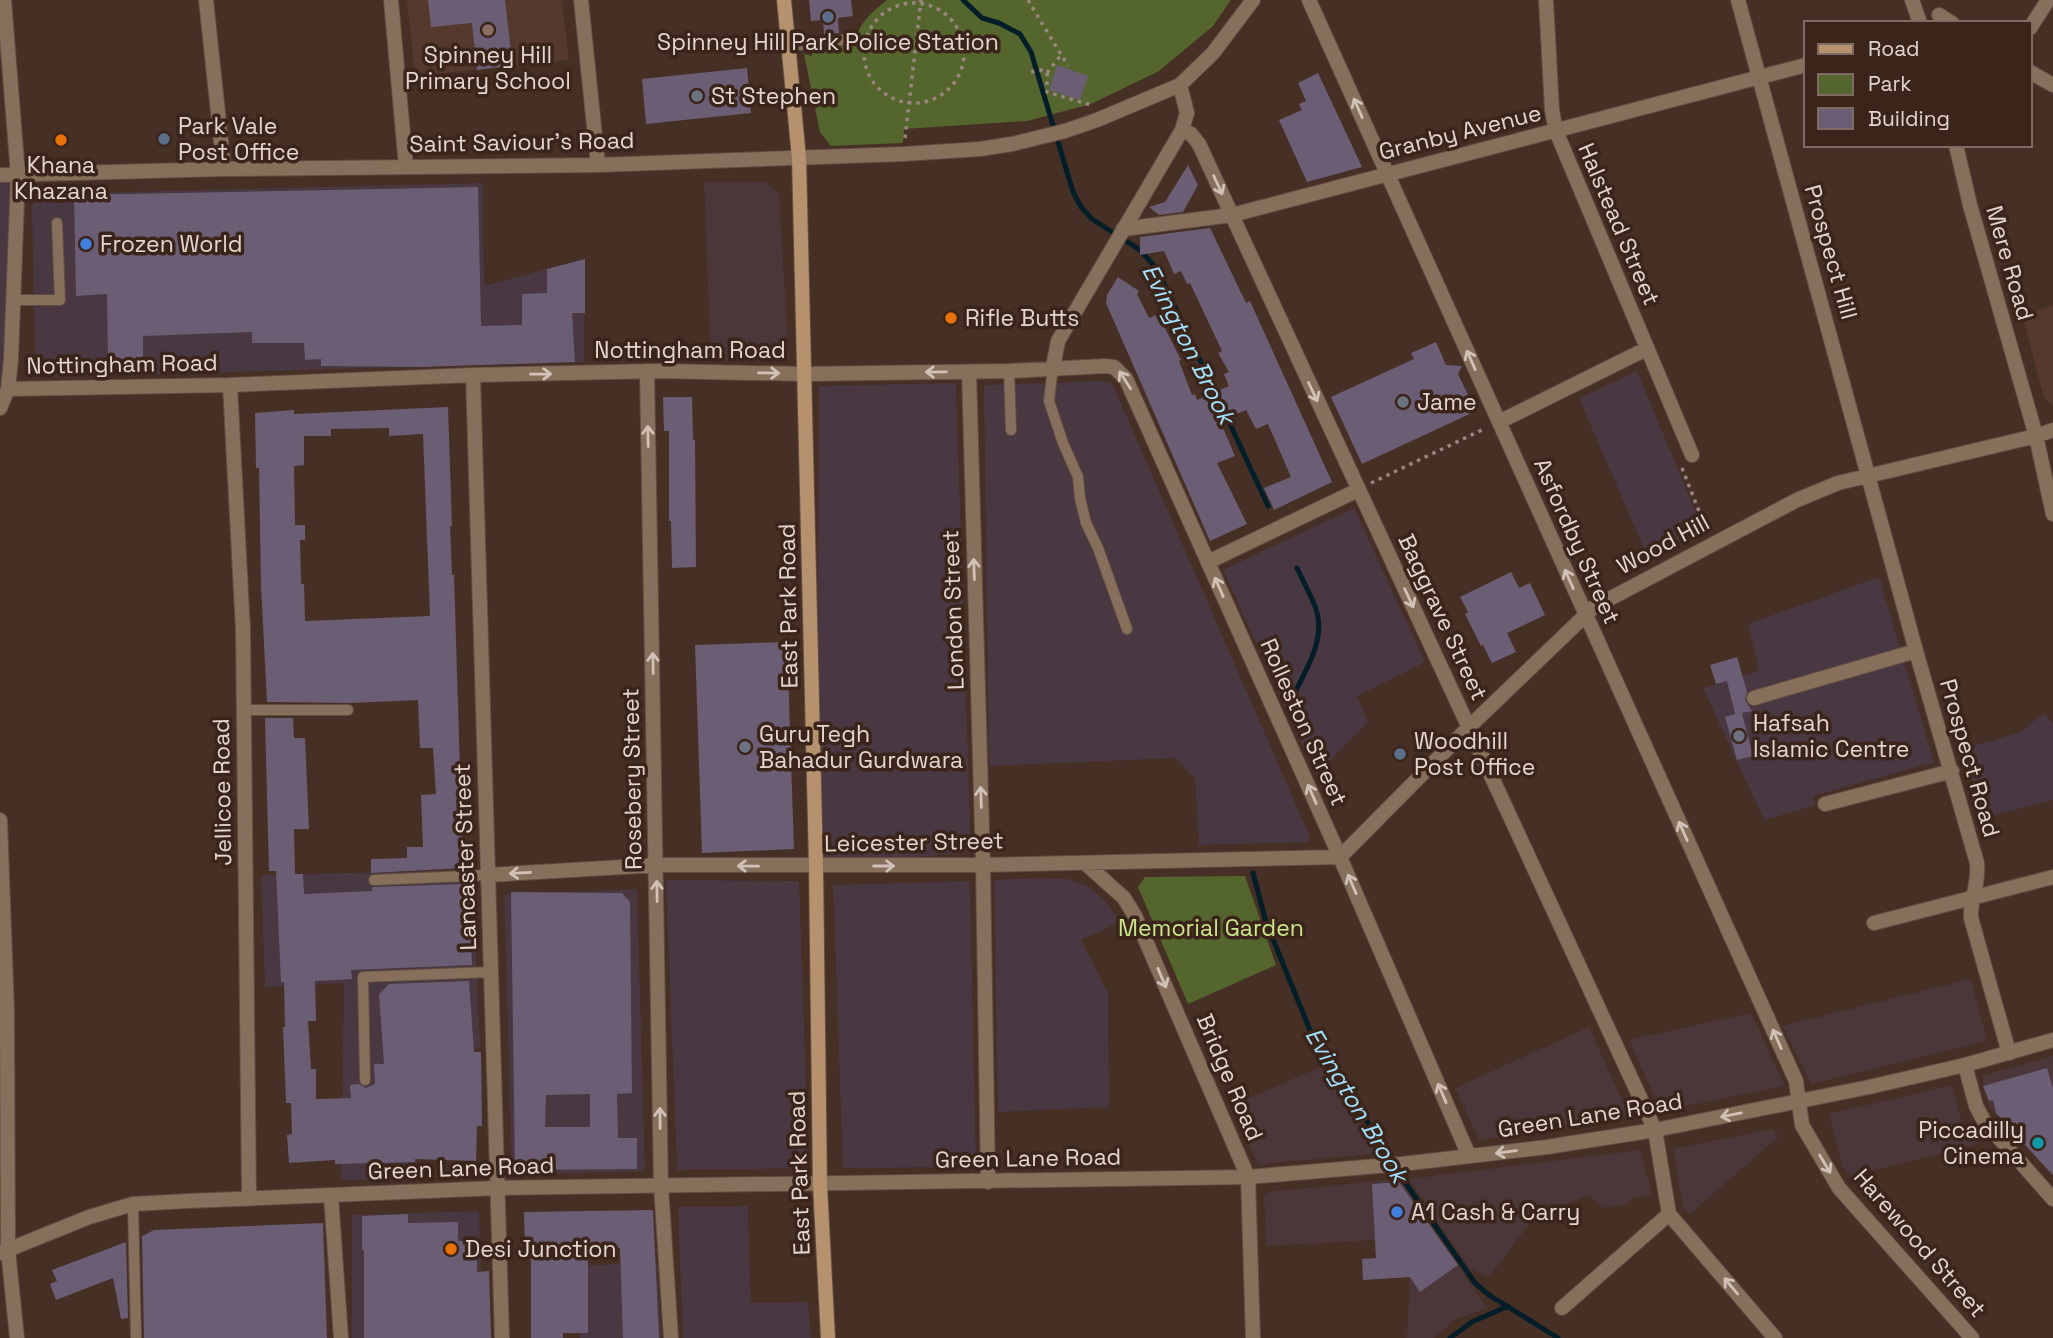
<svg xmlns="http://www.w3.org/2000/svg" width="2053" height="1338" font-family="'Space Grotesk',sans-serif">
<rect width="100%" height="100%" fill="#462f25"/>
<path fill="#4b373a" d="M704 182H765L779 194 789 359 711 361Z
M1971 979 1987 1041 1811 1084 1783 1026Z
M1751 1013 1785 1086 1661 1111 1629 1040Z
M1589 1027 1629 1115 1479 1140 1455 1088Z
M2053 1056V1174L2051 1175 1989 1106 1982 1076Z
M1325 1065 1349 1097 1375 1154 1258 1164 1231 1106Z
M1952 1085 1963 1127 1979 1144 1850 1176 1842 1166 1829 1114Z
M1772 1129 1779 1136 1690 1214 1683 1208 1673 1149Z
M1640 1150 1652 1194 1629 1199V1204L1602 1208 1590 1195 1535 1216 1489 1277 1469 1268 1409 1179Z
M1399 1179 1487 1308 1456 1319 1434 1338H1407L1410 1277 1363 1280 1376 1258 1375 1240 1266 1246 1264 1196 1268 1192Z"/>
<path fill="#493741" d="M0 175H18L11 359 0 408Z
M483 183 484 286 585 259 584 362 49 377 35 364 32 206 41 194Z
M1637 371 1702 527 1648 558 1579 398Z
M1102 381 1112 383 1310 837 1308 842 1199 845 1195 779 1176 758 989 766 984 385Z
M956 383 971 852 816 866 819 386Z
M1354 508 1425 662 1357 696 1368 722 1316 775 1223 570Z
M1879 577 1934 762 1813 796 1815 805 1764 820 1703 688 1759 671 1748 624Z
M2044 713 2053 723V800L1983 818 1964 749 2020 732Z
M472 870 480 1048 416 1050 417 1179 341 1180 344 983 265 987 261 875Z
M1041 878 1068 879 1088 887 1104 899 1120 922 1081 940 1108 994 1109 1107 998 1112 994 880Z
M666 880 799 881 809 1168 677 1170Z
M970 881 976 1167 843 1168 833 885Z
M637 889 645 1171 512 1175 504 895Z
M748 1206 751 1303 808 1302 811 1338H683L678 1207Z
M479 1211 481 1270 426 1272V1338H352V1215Z
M657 1262 661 1338H580L577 1266Z"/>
<path fill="#55392c" d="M407 0H562L569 60 415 76Z
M2053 306V406L2044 398 2022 314Z"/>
<path fill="#54652d" d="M887 0H1231L1213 26 1159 71 1091 104 1027 121 904 129 903 143 831 146 820 132 804 54 812 56V50L856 45C855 26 873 11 887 0Z
M1245 876 1276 965 1188 1004 1138 887 1145 877Z"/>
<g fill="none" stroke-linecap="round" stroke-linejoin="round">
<path stroke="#031e28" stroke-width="5" d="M963 0 982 18 999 23 1020 34 1031 52 1073 192 1081 207 1092 219 1140 250 1157 269 1218 398
M1225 413 1268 506
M1290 702C1303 674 1327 641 1316 609 1311 595 1303 581 1297 568
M1253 873 1266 922 1316 1045 1355 1094 1381 1152 1407 1185 1475 1283 1489 1295 1558 1338
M1450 1338 1472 1322 1508 1306"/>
</g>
<path fill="#6b5e74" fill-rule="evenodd" d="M428 0H505L511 51H506L508 66 477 70 472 23 431 27Z
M809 0H851L853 16 838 18 839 33 824 34 823 20 811 21Z
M1057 65 1088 76 1080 100 1049 90Z
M747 68 751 113 646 124 642 79Z
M1318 73 1362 167 1307 182 1279 120 1302 110 1299 104 1306 101 1298 83Z
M1188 165 1198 185 1183 212 1159 215 1149 207 1165 202Z
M478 187 481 326 522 325V294L547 293V269L585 259V313H572L575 362 422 367 321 366V359L305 360 304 343H252V332L143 336V360L108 361 107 294 76 296 74 195Z
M1210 228 1246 303 1250 301 1332 482 1274 510 1264 488 1291 477 1268 424 1256 429 1246 410 1220 421 1235 456 1217 463 1247 524 1210 541 1106 303 1107 295 1118 277 1139 291 1137 294 1149 318 1158 314 1181 360 1179 361 1192 395 1195 394 1197 400 1229 386 1224 374 1229 372 1218 353 1222 351 1190 283 1187 284 1181 271 1174 274 1164 251 1140 255V237Z
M1436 342 1446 365 1462 366 1458 374 1476 411 1362 464 1331 397 1414 359 1411 353Z
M663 397H692L693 440H695L696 567 672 568 671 521H669V431H664Z
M448 407 452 526H450L452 575H454L463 868 371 873V859L407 858V847H423L421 795 436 794 433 748H420L418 700 351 703 267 702 261 586 259 468H256L255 413 294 410V414ZM389 428V436L423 434 430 616 305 621 304 584H301L300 540H305V525H295L294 466 304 465V436H331V429Z
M1511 572 1519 588 1530 583 1545 615 1507 633 1516 652 1492 663 1483 645 1481 646 1465 614 1468 612 1460 597Z
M787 642 794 849 702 853 695 645Z
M1737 657 1747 692 1745 700 1752 711 1742 713 1753 756 1737 760 1725 717 1735 714 1727 681 1716 684 1710 665Z
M265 718H293L294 738H305L309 829H294L295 874H303L304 894 372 891V887L464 884V887H469L472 965 351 970 352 979 315 981 316 1021H308L311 1069H316V1099L351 1098 350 1085 359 1084 366 1088 375 1084 374 1064H384L379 994 389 984 469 981 474 1052H481L482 1126H477L476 1161 415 1159V1162L335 1164V1160L289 1163 287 1135 292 1134 291 1103H286L283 1027H285L284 982H281L276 871H269Z
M511 892 622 893 630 902 632 1093 617 1094 618 1138H637V1169L515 1170ZM590 1094V1127H545L546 1095Z
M2047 1068 2053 1088V1175L1996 1113 1993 1100 1989 1101 1983 1086Z
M1399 1182 1458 1265 1420 1292 1410 1277 1363 1280 1362 1259 1376 1258 1372 1184Z
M653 1210 659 1338H623L620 1248 588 1249V1333H563V1338H531V1250H525L524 1212Z
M408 1214V1223L458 1222V1241H477V1272L489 1271 491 1338H364V1250H362V1216Z
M323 1223 327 1338H144L142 1236 154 1230Z
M126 1242 128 1318 121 1319 113 1278 56 1300 50 1284 57 1281 52 1270Z"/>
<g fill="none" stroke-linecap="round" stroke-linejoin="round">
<g stroke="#624d43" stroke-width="12">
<path id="service" d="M788 46 844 40
M13 300H60L57 223
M1053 367 1049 401 1063 443 1078 477 1080 498 1086 523 1098 548 1127 629
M1009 371 1011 430
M244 710H348
M374 880 488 875
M365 1080 363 977 491 972
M133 1204 136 1338"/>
</g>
<g stroke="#624d43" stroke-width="16">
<path id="pedestrian" d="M1123 229 1232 215 1806 65"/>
</g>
<g stroke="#624d43" stroke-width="16">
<path id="minor" d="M206 0 224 169
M391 0 406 167
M581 0 598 165
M1309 0 1796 1081 1802 1125 1839 1188 1972 1338
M1546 0 1552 110 1556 131 1692 455
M1738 0 1916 651 1977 863C1979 886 1970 899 1971 918L2009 1053
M1912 0 1920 23
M1939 15 1952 23
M2030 28 2048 0
M2030 72 2053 85
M1182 130 1191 134 1199 144 1655 1130 1669 1214 1775 1338
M1956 145 1970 205 2036 436 2053 514
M0 175 224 169 598 165 904 154 980 149 1012 144 1065 131 1097 120 1180 85 1213 53 1253 0
M1053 367 1058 341 1182 130 1187 113 1180 85
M647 371 661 1186 671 1338
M969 372 983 865 988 1182
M473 375 502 1338
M230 385 243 630 249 1198
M8 389 230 385 473 375 660 371 805 374 1009 371 1105 366 1114 367 1126 379 1340 857 1469 1156
M0 408 8 389 11 359 18 175 4 0
M1499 422 1646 349
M1208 562 1358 490
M1754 698 1916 651
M1825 804 1952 771
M0 820 7 1012 8 1250 17 1338
M1340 857 1470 726 1594 607 1797 500 1838 483 2036 436 2053 430
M1085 863 1124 898 1135 916 1248 1177 1253 1338
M488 875 657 865H983L1340 857
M1874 923 2053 877
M1965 1065 1976 1106 1984 1121 2053 1199
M331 1196 341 1338
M1562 1308 1669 1214"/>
</g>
<g stroke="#624d43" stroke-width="16">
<path id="tertiary" d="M0 1253 89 1217 133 1204 188 1201 498 1188 1248 1177 1402 1164 1547 1147 1655 1130 1869 1087 1965 1065 2053 1040"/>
</g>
<g stroke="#624d43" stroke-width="16">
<path id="secondary" d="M784 0 799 158 816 866 820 1185 828 1338"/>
</g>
<path stroke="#99867e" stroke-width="3.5" stroke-dasharray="3.5 5" stroke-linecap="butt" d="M1028 0 1068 66
M864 53a50 50 0 1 1 100 0a50 50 0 1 1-100 0Z
M1031 72 1041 70 1047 73 1061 55
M1047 73V92L1091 105
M905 138 921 0
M1682 468 1706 529
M1371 483 1484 429"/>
<use href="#service" stroke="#87705b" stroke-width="10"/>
<use href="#pedestrian" stroke="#87705b" stroke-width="14"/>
<use href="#minor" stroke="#87705b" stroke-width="14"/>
<use href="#tertiary" stroke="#87705b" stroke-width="14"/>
<use href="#secondary" stroke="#b5916e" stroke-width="14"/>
</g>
<defs><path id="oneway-shaft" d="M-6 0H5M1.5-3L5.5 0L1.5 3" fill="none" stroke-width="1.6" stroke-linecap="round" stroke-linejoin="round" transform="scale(1.75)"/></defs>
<g stroke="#d1c1b7">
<use href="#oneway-shaft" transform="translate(1358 108) rotate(-114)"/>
<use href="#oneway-shaft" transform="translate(1218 185) rotate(65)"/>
<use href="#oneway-shaft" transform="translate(1471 360) rotate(-114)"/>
<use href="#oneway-shaft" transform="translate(936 372) rotate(179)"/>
<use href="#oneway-shaft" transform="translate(769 373) rotate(1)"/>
<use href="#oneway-shaft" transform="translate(541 374) rotate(-1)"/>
<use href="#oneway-shaft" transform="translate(1125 380) rotate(-123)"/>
<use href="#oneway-shaft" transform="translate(1313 392) rotate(65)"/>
<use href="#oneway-shaft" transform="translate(648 436) rotate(-91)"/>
<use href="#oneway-shaft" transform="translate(974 569) rotate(-92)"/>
<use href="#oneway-shaft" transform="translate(1569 579) rotate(-114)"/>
<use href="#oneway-shaft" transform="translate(1219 587) rotate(-114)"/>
<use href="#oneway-shaft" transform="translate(1409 598) rotate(65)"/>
<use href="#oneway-shaft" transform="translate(653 663) rotate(-91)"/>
<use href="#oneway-shaft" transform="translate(1312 794) rotate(-114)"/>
<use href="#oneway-shaft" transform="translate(981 797) rotate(-92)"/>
<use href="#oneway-shaft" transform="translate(1683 831) rotate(-114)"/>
<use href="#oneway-shaft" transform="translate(748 866) rotate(-179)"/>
<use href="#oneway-shaft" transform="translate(884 866)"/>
<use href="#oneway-shaft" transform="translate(520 873) rotate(177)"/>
<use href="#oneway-shaft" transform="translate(1352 884) rotate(-113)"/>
<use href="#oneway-shaft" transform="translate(657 891) rotate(-91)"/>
<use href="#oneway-shaft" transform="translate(1162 978) rotate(67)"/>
<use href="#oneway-shaft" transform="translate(1777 1039) rotate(-114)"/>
<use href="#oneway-shaft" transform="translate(1442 1093) rotate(-113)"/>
<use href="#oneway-shaft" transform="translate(1731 1115) rotate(169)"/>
<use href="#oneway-shaft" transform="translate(660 1118) rotate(-91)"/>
<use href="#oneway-shaft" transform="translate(1506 1152) rotate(173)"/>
<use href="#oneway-shaft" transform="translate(1825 1164) rotate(59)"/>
<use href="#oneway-shaft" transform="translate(1731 1286) rotate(-130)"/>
</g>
<g fill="#5c6f8a" stroke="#3b251b" stroke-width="2.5">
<circle cx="828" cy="17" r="7"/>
<circle cx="164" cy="139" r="7"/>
<circle cx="1400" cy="754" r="7"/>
</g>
<circle fill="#8d6e63" stroke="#3b251b" stroke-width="2.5" cx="488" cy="30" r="7"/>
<g fill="#6b7280" stroke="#3b251b" stroke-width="2.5">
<circle cx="697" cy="96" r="7"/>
<circle cx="1403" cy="402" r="7"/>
<circle cx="1739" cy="736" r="7"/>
<circle cx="745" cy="747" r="7"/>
</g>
<g fill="#e8710a" stroke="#3b251b" stroke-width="2.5">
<circle cx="61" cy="140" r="7"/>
<circle cx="951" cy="318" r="7"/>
<circle cx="451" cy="1249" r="7"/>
</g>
<g fill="#3f7fe0" stroke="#3b251b" stroke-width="2.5">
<circle cx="86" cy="244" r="7"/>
<circle cx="1397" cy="1212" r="7"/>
</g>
<circle fill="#0f9aa8" stroke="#3b251b" stroke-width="2.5" cx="2038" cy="1143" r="7"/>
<g text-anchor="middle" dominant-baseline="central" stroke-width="7" stroke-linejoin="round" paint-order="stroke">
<g font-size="23" fill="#e4d5ce" stroke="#3b251b" text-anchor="start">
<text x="828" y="42" text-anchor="middle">Spinney Hill Park Police Station</text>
<text x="488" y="55" text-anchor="middle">Spinney Hill<tspan x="488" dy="26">Primary School</tspan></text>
<text x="711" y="96">St Stephen</text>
<text x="178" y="126">Park Vale<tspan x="178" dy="26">Post Office</tspan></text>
<text x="61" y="165" text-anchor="middle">Khana<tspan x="61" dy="26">Khazana</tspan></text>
<text x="100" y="244">Frozen World</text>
<text x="965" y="318">Rifle Butts</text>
<text x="1417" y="402">Jame</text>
<text x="1753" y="723">Hafsah<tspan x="1753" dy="26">Islamic Centre</tspan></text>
<text x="759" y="734">Guru Tegh<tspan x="759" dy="26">Bahadur Gurdwara</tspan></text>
<text x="1414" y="741">Woodhill<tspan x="1414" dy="26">Post Office</tspan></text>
<text x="2024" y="1130" text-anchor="end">Piccadilly<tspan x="2024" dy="26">Cinema</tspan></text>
<text x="1411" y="1212">A1 Cash &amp; Carry</text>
<text x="465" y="1249">Desi Junction</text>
</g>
<g font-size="23" fill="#e4d5ce" stroke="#3b251b">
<text transform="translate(1460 132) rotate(-14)">Granby Avenue</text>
<text transform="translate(522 142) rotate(-1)">Saint Saviour's Road</text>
<text transform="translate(1619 224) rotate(67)">Halstead Street</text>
<text transform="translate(1831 252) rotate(74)">Prospect Hill</text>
<text transform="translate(2010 263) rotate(74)">Mere Road</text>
<text x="690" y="350">Nottingham Road</text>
<text transform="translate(122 364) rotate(-1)">Nottingham Road</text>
<text transform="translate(1577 541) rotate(66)">Asfordby Street</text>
<text transform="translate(1663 544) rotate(-28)">Wood Hill</text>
<text transform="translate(788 606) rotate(-91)">East Park Road</text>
<text transform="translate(953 610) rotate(-92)">London Street</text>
<text transform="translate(1443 617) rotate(65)">Baggrave Street</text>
<text transform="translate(1304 722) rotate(66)">Rolleston Street</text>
<text transform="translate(1970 758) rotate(74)">Prospect Road</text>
<text transform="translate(632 779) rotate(-91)">Rosebery Street</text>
<text transform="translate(222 792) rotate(-91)">Jellicoe Road</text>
<text transform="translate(914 842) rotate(-1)">Leicester Street</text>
<text transform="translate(465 857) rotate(-92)">Lancaster Street</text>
<text transform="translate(1230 1077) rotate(67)">Bridge Road</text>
<text transform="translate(1590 1115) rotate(-9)">Green Lane Road</text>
<text transform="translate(1028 1158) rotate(-1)">Green Lane Road</text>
<text transform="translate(461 1168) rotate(-2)">Green Lane Road</text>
<text transform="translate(799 1173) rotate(-92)">East Park Road</text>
<text transform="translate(1920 1243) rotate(49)">Harewood Street</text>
</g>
<g font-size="23" fill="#cae88a" stroke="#3b251b">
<text x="1211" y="928">Memorial Garden</text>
</g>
<g font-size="24" font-style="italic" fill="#a3e2fe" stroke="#3b251b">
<text transform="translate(1189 344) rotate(63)">Evington Brook</text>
<text transform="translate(1357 1105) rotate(59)">Evington Brook</text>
</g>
</g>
<rect x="1804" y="21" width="228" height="126" fill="#3b251b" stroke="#7f6b63" stroke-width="2"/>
<rect x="1818" y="44" width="35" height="10" fill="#b5916e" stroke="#7f6b63" stroke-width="2"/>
<text x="1868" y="56" font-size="21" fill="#e4d5ce">Road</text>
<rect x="1818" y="74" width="35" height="21" fill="#54652d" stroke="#7f6b63" stroke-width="2"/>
<text x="1868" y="91" font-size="21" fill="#e4d5ce">Park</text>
<rect x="1818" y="108" width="35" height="21" fill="#6b5e74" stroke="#7f6b63" stroke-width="2"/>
<text x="1868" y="126" font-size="21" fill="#e4d5ce">Building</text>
</svg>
